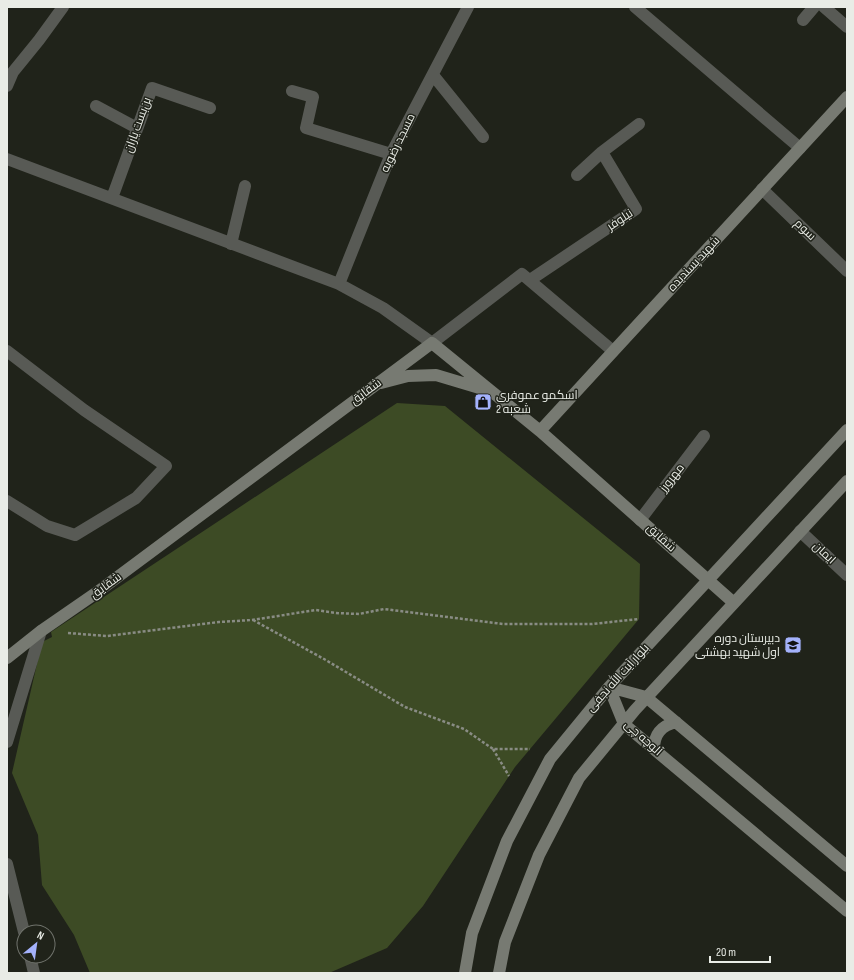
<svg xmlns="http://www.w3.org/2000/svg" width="854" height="980" font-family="'Sofia Sans Condensed',Cairo,sans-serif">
<rect width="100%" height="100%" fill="#20231a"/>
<path fill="#3d4b25" d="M397 403 445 406 640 564 639 619 515 767 423 906 387 948 329 973H90L74 935 42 885 38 835 12 773 42 642 52 637 51 632Z"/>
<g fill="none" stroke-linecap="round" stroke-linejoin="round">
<path stroke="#898c84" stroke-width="2.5" stroke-dasharray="3 2" stroke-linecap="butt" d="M253 620 324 659 405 707 464 729 493 749H530
M68 633 107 636 219 622 252 620 316 610 336 613 359 614 384 609 503 624H592L639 619
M493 749 509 776"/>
<path stroke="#585a55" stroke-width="12" d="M635 7 800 148
M824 7 847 27
M803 20 814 7
M433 75 483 137
M7 86 13 72 39 40 63 7
M292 91 313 97 306 128 391 154
M96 106 137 128
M7 159 339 284 383 308 432 343 522 274 613 351
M577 175 602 152
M762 189 847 271
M112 198 152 88 210 108
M231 244 245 186
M530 280 636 209 602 152 639 124
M339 284 391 154 468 7
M7 351 84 410 166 466 136 498 75 535 47 526 7 501
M640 520 704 436
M800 531 847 575
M7 742 41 631
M7 864 24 932
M30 956 34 973"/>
<path stroke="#777a72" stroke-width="12" d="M381 383 408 376 436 375 486 390
M540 431 847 97
M7 658 41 631 96 593 432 343 540 431 734 603
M609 687 624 724 847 911
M609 687 646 697 847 866
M654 749C654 734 661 726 676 722
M465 973 472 933 507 841 550 759 609 687 847 430
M499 973 505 942 539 855 579 778 635 710 847 481"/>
</g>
<defs>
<g id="shop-square" transform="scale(0.9)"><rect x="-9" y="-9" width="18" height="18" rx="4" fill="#a4b2fc" stroke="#20231a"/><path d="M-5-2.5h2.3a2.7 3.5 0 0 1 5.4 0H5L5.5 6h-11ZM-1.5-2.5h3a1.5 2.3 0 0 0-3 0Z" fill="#111"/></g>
<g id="school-square" transform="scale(0.9)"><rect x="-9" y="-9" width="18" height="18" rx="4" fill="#a4b2fc" stroke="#20231a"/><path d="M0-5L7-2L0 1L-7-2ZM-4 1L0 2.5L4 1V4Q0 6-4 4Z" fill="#111"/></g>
</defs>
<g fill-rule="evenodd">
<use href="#shop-square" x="483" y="402"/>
<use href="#school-square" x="793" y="645"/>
</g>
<g text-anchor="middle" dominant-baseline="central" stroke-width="3" stroke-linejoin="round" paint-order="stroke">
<g font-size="12" fill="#e9ece6" stroke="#20231a">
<text transform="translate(138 125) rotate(-70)">بن‌بست یاران</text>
<text transform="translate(398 143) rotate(-64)">مسجد رضویه</text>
<text transform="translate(620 220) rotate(-34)">نیلوفر</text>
<text transform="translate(805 230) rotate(44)">سوم</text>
<text transform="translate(694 264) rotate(-47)">شهید پسندیده</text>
<text transform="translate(366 392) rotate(-37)">شقایق</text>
<text transform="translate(672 478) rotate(-52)">مهرورز</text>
<text transform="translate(661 538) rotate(42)">شقایق</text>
<text transform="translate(824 553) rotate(43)">ایمان</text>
<text transform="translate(106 586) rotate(-36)">شقایق</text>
<text transform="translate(618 678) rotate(-48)">بلوار آیت الله نجفی</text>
<text transform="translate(643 738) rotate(42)">آلوچه چی</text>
</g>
<g font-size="12" fill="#e9ece6" stroke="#20231a" text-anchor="start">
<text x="496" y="395">اسکمو عموفری<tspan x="496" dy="14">شعبه 2</tspan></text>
<text x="780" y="638" text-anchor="end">دبیرستان دوره<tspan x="780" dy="14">اول شهید بهشتی</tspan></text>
</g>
</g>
<rect width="854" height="980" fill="none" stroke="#e9ece6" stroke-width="16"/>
<g transform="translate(36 944) rotate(29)"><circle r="19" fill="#20231a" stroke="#70736c"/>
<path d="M0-3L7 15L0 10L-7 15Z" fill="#a4b2fc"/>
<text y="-6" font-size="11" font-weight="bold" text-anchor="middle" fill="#e9ece6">N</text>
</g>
<path d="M710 956v6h60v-6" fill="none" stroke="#e9ece6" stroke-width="2"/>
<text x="716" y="956" font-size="12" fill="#e9ece6" stroke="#20231a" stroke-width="3" paint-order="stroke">20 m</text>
</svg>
